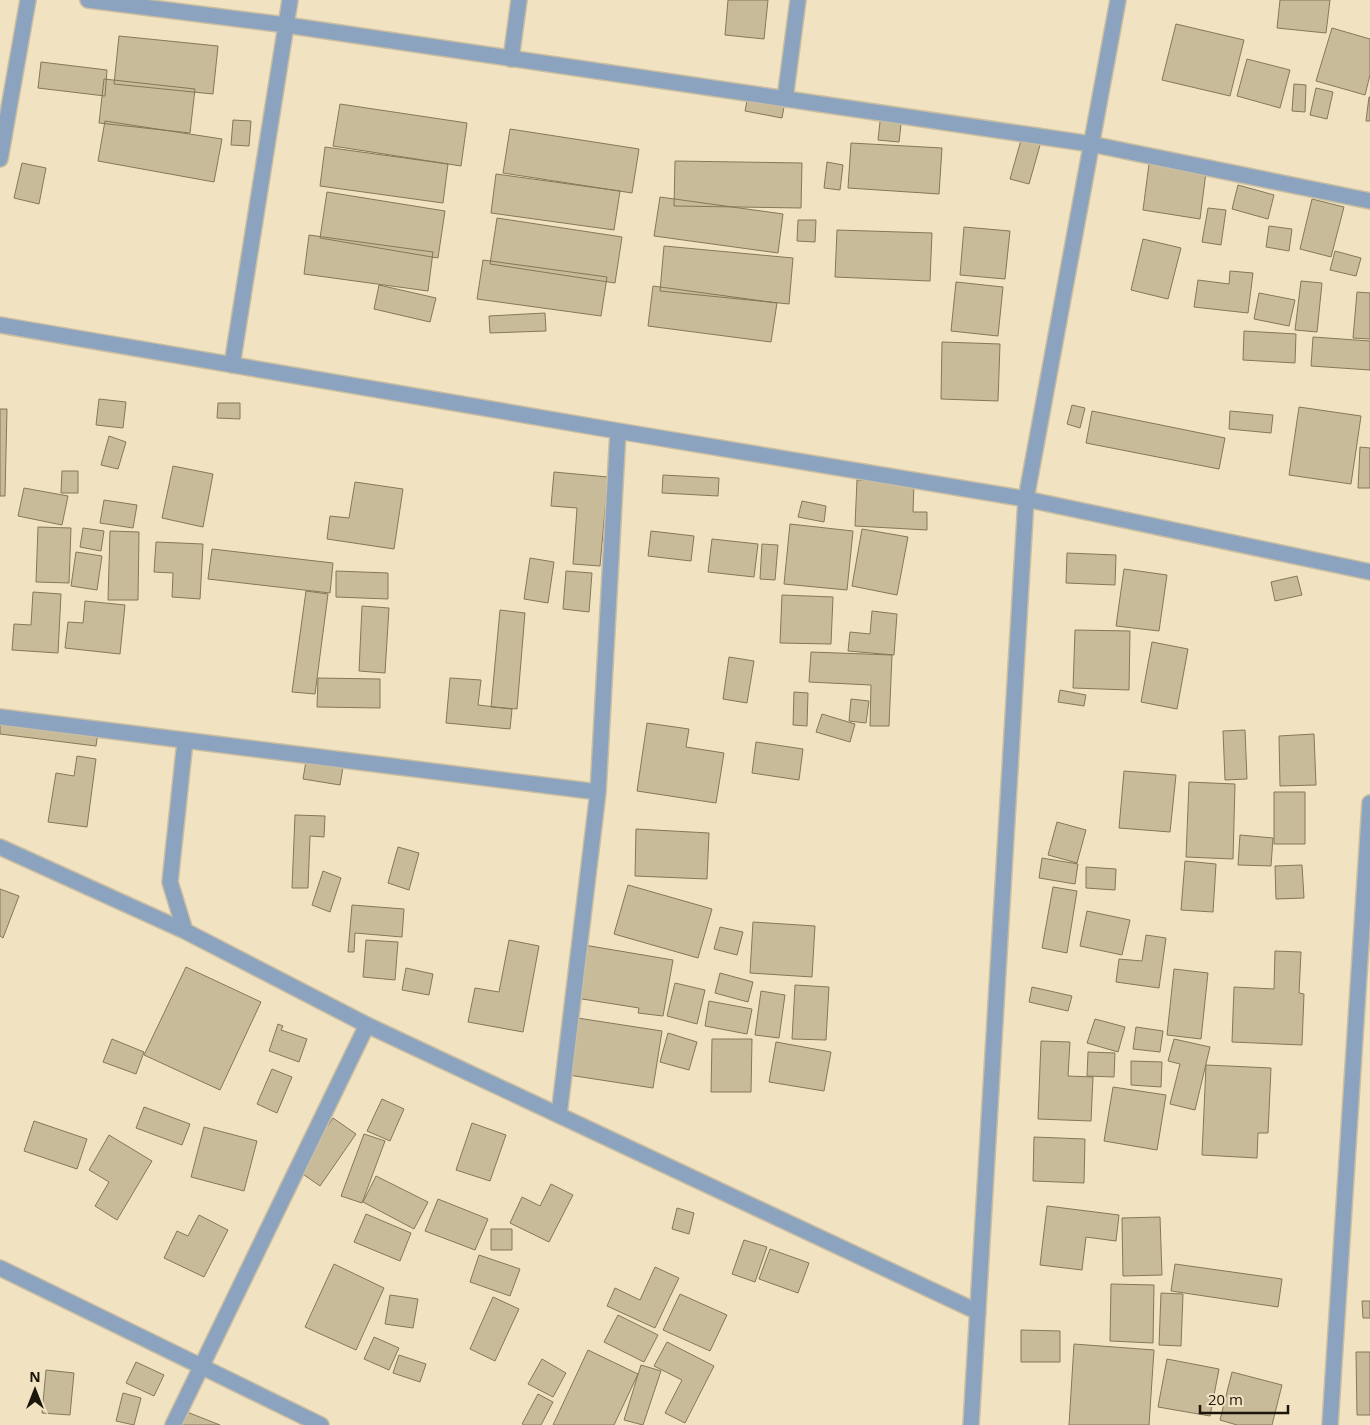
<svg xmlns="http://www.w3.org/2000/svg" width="1370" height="1425" font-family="'Open Sans',sans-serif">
<rect width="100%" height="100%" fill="#f1e3c2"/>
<path fill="#c8bb9a" stroke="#847859" d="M728 0H768L764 39 725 35Z
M1280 0H1330L1326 33 1277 28Z
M1176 24 1244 40 1230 96 1162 80Z
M1332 28 1370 39V75L1365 95 1316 81Z
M119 36 218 46 213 94 114 84Z
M1247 59 1290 70 1280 108 1237 96Z
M41 62 107 70 105 96 38 88Z
M104 79 195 89 190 133 99 123Z
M1294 84 1306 85 1305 112 1292 111Z
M1316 88 1333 92 1327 119 1310 115Z
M749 90 786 96 782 118 745 111Z
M1369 97H1370V121H1366Z
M340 104 467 123 461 166 333 146Z
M881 113 902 116 899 142 878 140Z
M233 120 251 121 249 146 231 145Z
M105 121 222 139 214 182 98 161Z
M510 129 639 149 632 193 503 173Z
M1023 133 1042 138 1029 184 1010 179Z
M851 143 942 148 939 194 848 188Z
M325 147 448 164 443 203 320 186Z
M675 161 802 163 801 208 674 206Z
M827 162 843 165 840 190 824 188Z
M22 163 46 168 39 204 14 198Z
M1149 164 1206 172 1200 219 1143 210Z
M496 174 620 191 614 230 491 213Z
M1238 185 1274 195 1268 219 1232 209Z
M327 192 445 211 438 258 320 238Z
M660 197 783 214 778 253 654 236Z
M1312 199 1344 207 1331 257 1300 249Z
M1208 208 1226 210 1221 245 1202 242Z
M497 218 622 237 615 283 490 264Z
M798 220H816L815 242 797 241Z
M1269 226 1292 229 1289 251 1266 247Z
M964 227 1010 231 1005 279 960 275Z
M837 230 932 233 930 281 835 277Z
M309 235 433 252 428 291 304 274Z
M1143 239 1181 248 1168 299 1131 290Z
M664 246 793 258 789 304 660 291Z
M1335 251 1361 258 1356 276 1330 270Z
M483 260 607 277 601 316 477 299Z
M1230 271 1253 273 1248 313 1194 307 1198 280 1229 284Z
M1301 281 1322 283 1317 332 1295 330Z
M956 282 1003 287 998 336 951 331Z
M379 285 436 298 430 322 374 309Z
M653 286 777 303 771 342 648 326Z
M1357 292 1370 293V339L1353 338Z
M1259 293 1295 300 1289 326 1254 319Z
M545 313 546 331 490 333 489 316Z
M1244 331 1296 334 1295 363 1243 360Z
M1313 337 1370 341V370L1311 366Z
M942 342 1000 344 998 401 941 399Z
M99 399 126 402 123 428 96 425Z
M218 403H240V419L217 418Z
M1072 405 1085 408 1080 428 1067 424Z
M1299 407 1361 416 1351 484 1289 475Z
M0 409H7L5 496H0Z
M1092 411 1225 438 1219 469 1086 443Z
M1230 411 1273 415 1271 433 1229 429Z
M109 436 126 442 118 469 101 465Z
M1360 447 1370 448V488H1358Z
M173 466 213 474 203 527 162 518Z
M62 471H78V493H61Z
M554 472 608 477 600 566 573 564 577 508 551 506Z
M663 475 719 478 718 496 662 493Z
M857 480 914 483 913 512H927V530L855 526Z
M355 482 403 489 394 549 327 539 330 516 349 518Z
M24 488 68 496 62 525 18 516Z
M104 500 137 505 133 528 100 523Z
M802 501 826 506 824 522 798 517Z
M790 524 853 531 847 590 784 584Z
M38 527 71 528 69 583 36 582Z
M83 528 104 531 101 551 80 547Z
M862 529 908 537 897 595 852 586Z
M110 531 139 532 138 600H108Z
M651 531 694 536 691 561 648 556Z
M712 539 758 544 754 577 708 572Z
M156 542 203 544 200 599 172 597 173 573 154 572Z
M762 544 778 545 775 580 760 579Z
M212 549 333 563 330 593 208 579Z
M76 552 102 556 97 590 71 586Z
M1067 553 1116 555 1115 585 1066 583Z
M530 558 554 562 548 603 524 599Z
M1124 569 1167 575 1159 631 1116 626Z
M336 571 388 573V599L336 597Z
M566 571 592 573 589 612 563 609Z
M1297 576 1302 595 1275 601 1271 582Z
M306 591 328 594 315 694 292 692Z
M33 592 61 594 58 653 12 650 14 624 31 625Z
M782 595 833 597 831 644 780 643Z
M85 601 125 605 120 654 65 648 68 622 83 623Z
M362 606 389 608 385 673 359 671Z
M500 610 525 613 517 709 491 707Z
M872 611 897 614 894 655 848 651 850 632 870 634Z
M1075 630 1130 631 1129 690 1073 688Z
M1152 642 1188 649 1177 709 1141 702Z
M811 652 892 655 889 726H870L871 685 809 682Z
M729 657 754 661 747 703 723 699Z
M318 678 380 679V708L317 707Z
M450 678 481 680 478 705 512 709 510 729 446 723Z
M1060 690 1086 695 1084 706 1058 702Z
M794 692 808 693 807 726 793 725Z
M851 699 869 701 866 723 849 721Z
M0 712 99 725 96 746 0 734Z
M822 714 855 724 850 742 816 732Z
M647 723 689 729 686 747 724 753 716 803 637 791Z
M1245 730 1247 779 1225 780 1223 731Z
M1314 734 1316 785 1280 786 1279 736Z
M756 742 803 749 799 780 752 773Z
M77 756 96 759 87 827 48 822 56 773 74 776Z
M306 761 343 767 340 785 303 779Z
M1124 771 1176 775 1170 832 1119 828Z
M1189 782 1235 784 1233 859 1186 857Z
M1274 792H1305V844H1274Z
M295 815 325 816 324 837 310 836 308 888H292Z
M1057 822 1086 830 1077 863 1048 855Z
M636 829 709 833 707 879 635 876Z
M1240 835 1273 838 1271 866 1238 865Z
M398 847 419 853 409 890 388 883Z
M1042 858 1078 864 1075 884 1039 878Z
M1185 861 1216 864 1213 912 1181 910Z
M1302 865 1304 898 1276 899 1275 866Z
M1086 867 1116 869 1115 890 1086 888Z
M323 871 341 878 330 912 312 905Z
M628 885 712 909 698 958 614 934Z
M1053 887 1077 891 1067 953 1042 948Z
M0 889 19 896 3 938 0 936Z
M352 905 404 909 402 937 355 933 354 952H348Z
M1087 911 1130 920 1122 955 1080 946Z
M753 922 815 926 812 977 750 973Z
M720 927 743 932 737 955 714 949Z
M1146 935 1166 938 1159 988 1116 982 1119 959 1142 961Z
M366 940 398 942 395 980 363 977Z
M509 940 539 946 523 1032 468 1022 475 988 499 992Z
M584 945 673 960 663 1016 638 1013 639 1008 576 998Z
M1275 951 1301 952 1299 993 1304 994 1302 1045 1232 1042 1234 987 1274 989Z
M186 967 261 1002 220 1090 144 1055Z
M406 968 433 974 429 995 402 990Z
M1174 969 1208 973 1201 1039 1167 1035Z
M720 973 753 982 748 1002 715 993Z
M675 983 705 990 697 1024 667 1016Z
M795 985 829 987 826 1040 792 1039Z
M1032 987 1072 996 1068 1011 1029 1002Z
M761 991 785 995 779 1038 755 1035Z
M709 1001 752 1009 747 1034 705 1026Z
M571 1017 662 1031 653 1088 562 1074Z
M1095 1019 1125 1027 1118 1052 1087 1043Z
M278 1024 283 1026 281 1030 307 1039 299 1062 269 1051Z
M1136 1027 1163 1031 1160 1052 1133 1049Z
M668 1033 697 1042 689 1070 660 1062Z
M112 1039 144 1052 136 1074 103 1062Z
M712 1039H752L751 1092H711Z
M1174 1039 1210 1047 1195 1110 1170 1104 1180 1064 1168 1061Z
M1041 1041 1070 1042 1068 1076 1093 1077 1091 1121 1038 1119Z
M776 1042 831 1052 824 1091 769 1082Z
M1088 1052 1115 1053 1114 1077 1087 1076Z
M1131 1061 1162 1062 1161 1087 1131 1085Z
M1206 1065 1271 1068 1268 1133H1258L1257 1158 1202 1155Z
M272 1069 292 1077 277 1113 257 1104Z
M1113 1087 1166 1095 1157 1150 1104 1141Z
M382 1099 404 1109 390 1141 367 1131Z
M144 1107 190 1124 182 1145 136 1128Z
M333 1118 356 1134 320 1186 297 1170Z
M34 1121 87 1139 77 1169 24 1151Z
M472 1123 506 1135 490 1181 456 1170Z
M204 1127 257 1141 244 1191 191 1177Z
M364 1134 385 1141 362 1203 341 1196Z
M109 1135 152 1161 117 1220 95 1206 109 1182 89 1170Z
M1034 1137 1085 1139 1084 1183 1033 1181Z
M376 1176 428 1202 414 1229 363 1202Z
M551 1184 573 1195 549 1242 510 1223 522 1197 540 1206Z
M438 1199 488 1219 475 1250 425 1231Z
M1047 1206 1119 1215 1116 1241 1086 1237 1082 1270 1040 1265Z
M677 1208 694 1213 689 1234 672 1229Z
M366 1214 411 1233 400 1261 354 1242Z
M199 1215 228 1230 204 1277 164 1258 177 1231 188 1236Z
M1160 1217 1162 1275 1123 1276 1122 1218Z
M491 1229H512V1250H491Z
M744 1240 767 1247 755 1282 732 1274Z
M770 1249 809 1263 798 1293 759 1279Z
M479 1255 520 1269 510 1296 470 1282Z
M334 1264 384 1288 356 1350 305 1327Z
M1175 1264 1282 1279 1278 1307 1171 1291Z
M655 1267 679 1278 655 1328 607 1306 615 1288 640 1300Z
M1111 1284 1154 1285 1153 1343 1110 1341Z
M1161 1293 1183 1294 1181 1346 1159 1345Z
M680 1294 727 1315 710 1351 663 1330Z
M390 1295 418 1299 413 1328 385 1324Z
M493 1297 519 1309 495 1361 470 1349Z
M1362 1301H1370V1318H1363Z
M618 1315 658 1335 644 1362 604 1342Z
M1021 1330 1060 1331V1362H1021Z
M374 1337 399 1348 389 1370 364 1359Z
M667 1342 714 1366 685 1423 665 1413 682 1380 654 1366Z
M1074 1344 1154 1350 1149 1425H1069Z
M588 1350 638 1374 614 1425H553Z
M1356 1352H1370V1415H1357Z
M399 1355 426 1364 420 1382 393 1373Z
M542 1359 566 1373 553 1397 528 1384Z
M1167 1359 1219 1369 1210 1416 1158 1407Z
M136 1362 164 1375 154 1396 126 1383Z
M641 1365 661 1371 643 1425 624 1420Z
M46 1370 74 1373 70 1415 42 1413Z
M1232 1372 1282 1385 1272 1425H1237L1220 1420Z
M123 1393 141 1398 134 1425 116 1421Z
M538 1394 553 1402 541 1425H524L522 1424Z
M187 1412 220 1425H182Z"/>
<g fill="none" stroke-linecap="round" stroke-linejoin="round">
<g stroke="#cabea1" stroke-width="18">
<path id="minor" d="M88 0 286 25 1091 144 1370 201
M511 59 519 0
M785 99 798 0
M0 159 28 0
M0 325 618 431 1026 499 1370 572
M232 365 290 0
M0 717 598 792
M185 741 170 882 185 931
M0 847 185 931 367 1025 978 1312
M559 1115 598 792 618 431
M0 1268 321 1425
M173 1425 367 1025
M971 1425 1026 499 1118 0
M1330 1425 1370 803"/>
</g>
<use href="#minor" stroke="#8ca3c0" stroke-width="15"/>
</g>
<g transform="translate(35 1390)" stroke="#f1e3c2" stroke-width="4" paint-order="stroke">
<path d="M0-4L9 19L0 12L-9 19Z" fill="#1b160a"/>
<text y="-8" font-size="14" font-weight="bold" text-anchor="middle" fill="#1b160a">N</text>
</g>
<path d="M1200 1405v8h88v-8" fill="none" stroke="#1b160a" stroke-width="2.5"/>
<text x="1208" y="1405" font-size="15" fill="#1b160a" stroke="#f1e3c2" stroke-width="4" paint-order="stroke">20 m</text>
</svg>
